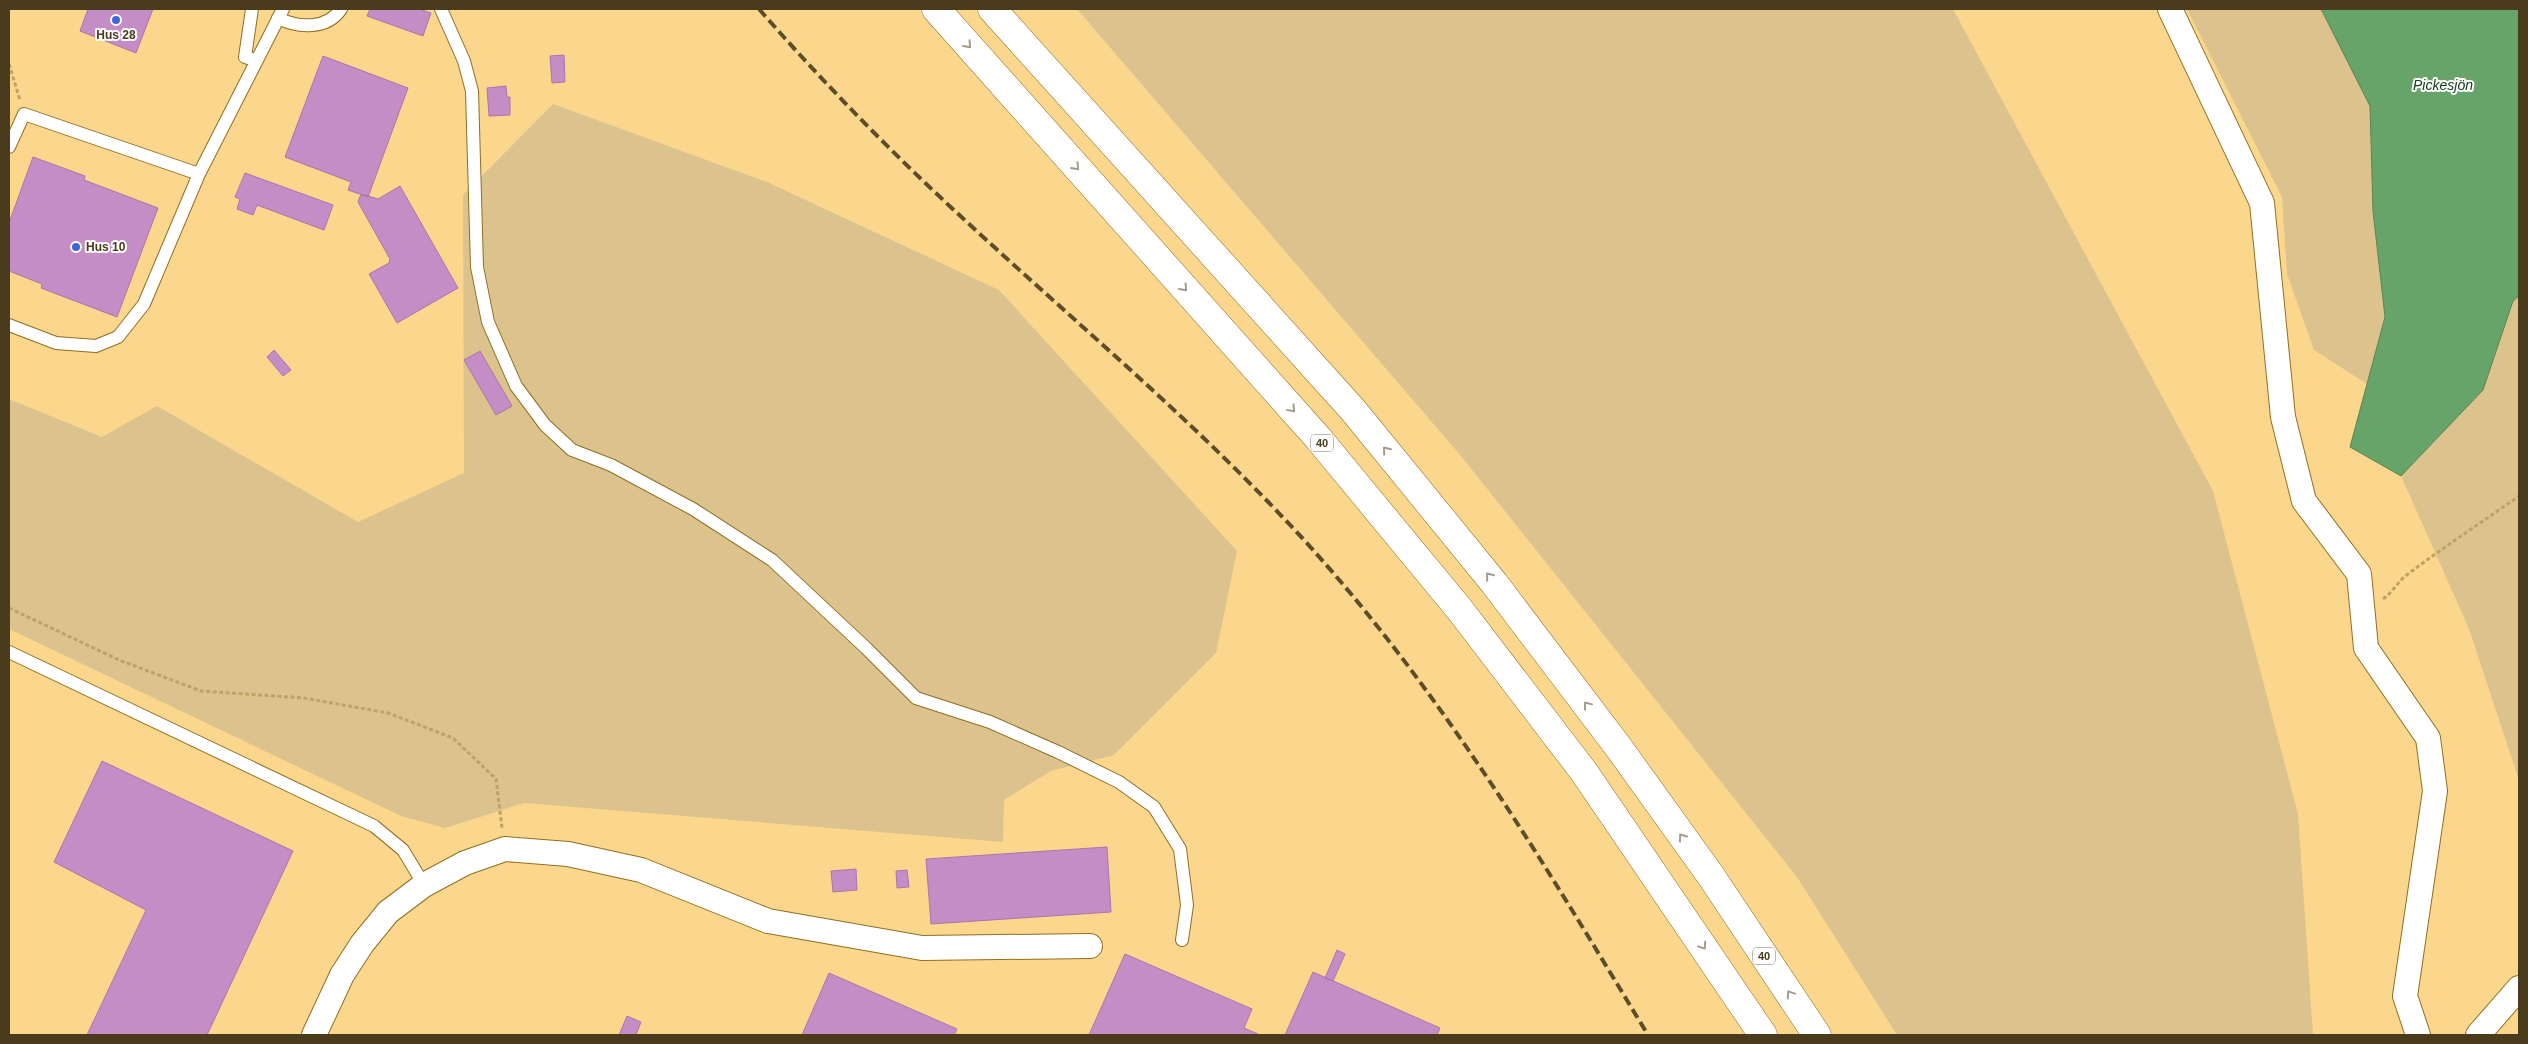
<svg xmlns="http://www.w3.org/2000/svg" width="2528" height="1044" font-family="Helvetica,sans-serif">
<rect width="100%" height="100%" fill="#fbd78d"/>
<path fill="#dcc38e" d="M1077 9H1953L2213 491 2298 814 2313 1035H1897L1797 877 1461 456Z
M2187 9H2321L2370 106 2373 211 2385 317 2367 384 2314 350 2287 274 2282 197Z
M553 104 767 182 999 290 1237 551 1216 653 1114 755 1051 771 1004 800 1003 842 524 803 445 828 401 816 9 629V399L102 437 157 406 358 522 464 473 463 195Z
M2519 296V780L2469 629 2401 476 2483 390 2513 301Z"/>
<path fill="#66a469" stroke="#5d8452" d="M2321 9H2519V296L2513 301 2483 390 2401 476 2350 447 2385 317 2373 211 2370 106Z"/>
<path fill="#c48dc6" stroke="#aa75ac" d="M86 9H153L136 53 80 31 88 9Z
M370 9H419L431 13 423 36 367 16Z
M564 55 565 82 552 83 550 56Z
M323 56 408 88 368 197 348 190 351 182 285 157Z
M506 86 507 97H510V115L489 116 487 88Z
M33 157 85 176 84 180 158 208 117 317 41 288 42 284 9 271V223Z
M245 173 333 205 324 230 257 205 253 215 237 209 240 199 235 197Z
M400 186 458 288 397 323 369 274 389 263 390 259 358 202 361 194 378 199Z
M274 350 291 370 283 376 267 357Z
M480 351 512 406 496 415 464 360Z
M102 761 293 851 207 1035H87L146 910 54 862Z
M1107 847 1111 912 931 924 926 859Z
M856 869 857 890 833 892 831 871Z
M907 870 909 887 897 888 896 871Z
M1337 950 1345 954 1333 981 1325 978Z
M1125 954 1252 1009 1244 1028 1260 1035H1089Z
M1313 972 1440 1028 1437 1035H1285Z
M829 973 957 1029 954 1035H802Z
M627 1016 641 1022 636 1035H619Z"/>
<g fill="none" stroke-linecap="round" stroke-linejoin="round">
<g stroke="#8f6f21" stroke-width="14">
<path id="lane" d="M252 9 245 57 255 60
M441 9 464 61 472 91 477 267 488 322 516 386 545 425 572 450 611 465 693 509 772 560 866 648 916 698 990 722 1058 752 1119 782 1154 807 1180 849 1187 905 1182 940
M278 18C298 28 327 30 341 9
M9 147 24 114 199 174 144 304 118 337 96 346 56 343 9 325
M199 174 283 9
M9 652 374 826 403 850 424 885"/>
</g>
<g stroke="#8f6f21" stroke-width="26">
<path id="street" d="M2170 9 2262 203 2283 417 2304 501 2359 574 2366 648 2428 738 2435 791 2405 996 2418 1035
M314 1035 342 975 362 944 388 912 424 885 465 863 505 849 568 854 641 870 768 921 922 948 1090 946
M2478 1035 2519 988"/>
</g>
<g stroke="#8f6f21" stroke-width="29">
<path id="highway" d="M936 9 1318 438 1460 610 1584 772 1763 1035
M992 9 1353 410 1494 583 1619 748 1711 876 1817 1035"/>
</g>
<path stroke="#bea266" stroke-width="3" stroke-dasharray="4 2.5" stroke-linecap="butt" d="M9 64 20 100
M2383 599C2393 592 2398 581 2408 574 2444 547 2482 522 2519 496
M9 608 119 660 201 691 304 698 388 713 453 738 496 779 502 828"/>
<use href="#lane" stroke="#fff" stroke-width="12"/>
<use href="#street" stroke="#fff" stroke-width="24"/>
<use href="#highway" stroke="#fff" stroke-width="28"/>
<path stroke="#5d4d29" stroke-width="4" stroke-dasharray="10 5" stroke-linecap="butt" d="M759 9C821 80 886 147 955 211 1072 320 1196 422 1304 540 1440 689 1544 863 1648 1035"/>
</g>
<defs><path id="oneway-chevron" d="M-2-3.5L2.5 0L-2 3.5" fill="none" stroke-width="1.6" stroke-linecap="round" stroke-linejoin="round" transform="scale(1.25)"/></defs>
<g stroke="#a49d8e">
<use href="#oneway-chevron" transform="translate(968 45) rotate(48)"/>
<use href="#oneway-chevron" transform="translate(1076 167) rotate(48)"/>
<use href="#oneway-chevron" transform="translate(1184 288) rotate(48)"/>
<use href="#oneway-chevron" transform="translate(1292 409) rotate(48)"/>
<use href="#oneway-chevron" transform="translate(1386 450) rotate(-129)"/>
<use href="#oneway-chevron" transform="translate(1489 576) rotate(-129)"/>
<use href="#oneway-chevron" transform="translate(1587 705) rotate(-127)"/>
<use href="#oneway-chevron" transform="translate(1682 837) rotate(-126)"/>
<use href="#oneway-chevron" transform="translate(1703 946) rotate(56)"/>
<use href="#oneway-chevron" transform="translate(1790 994) rotate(-124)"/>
</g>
<g fill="#3c67d8" stroke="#fdfdfd" stroke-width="2">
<circle cx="116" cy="20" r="5"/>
<circle cx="76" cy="247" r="5"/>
</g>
<g text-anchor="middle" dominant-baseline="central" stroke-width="4" stroke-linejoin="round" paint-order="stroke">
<g fill="#fdfdfd" stroke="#7f7560" stroke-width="1">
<rect x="1311" y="434.5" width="22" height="17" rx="4"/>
<rect x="1753" y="947.5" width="22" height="17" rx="4"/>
</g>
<g font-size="11" font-weight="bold" fill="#493b1c">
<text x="1322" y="443">40</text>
<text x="1764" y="956">40</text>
</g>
<g font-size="12" font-weight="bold" fill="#493b1c" stroke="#fdfdfd">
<text x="116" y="35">Hus 28</text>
<text x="86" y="247" text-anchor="start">Hus 10</text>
</g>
<g font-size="14" font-style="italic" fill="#144018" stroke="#fdfdfd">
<text x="2443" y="85">Pickesjön</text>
</g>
</g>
<rect width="2528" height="1044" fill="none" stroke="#493b1c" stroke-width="20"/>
</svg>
